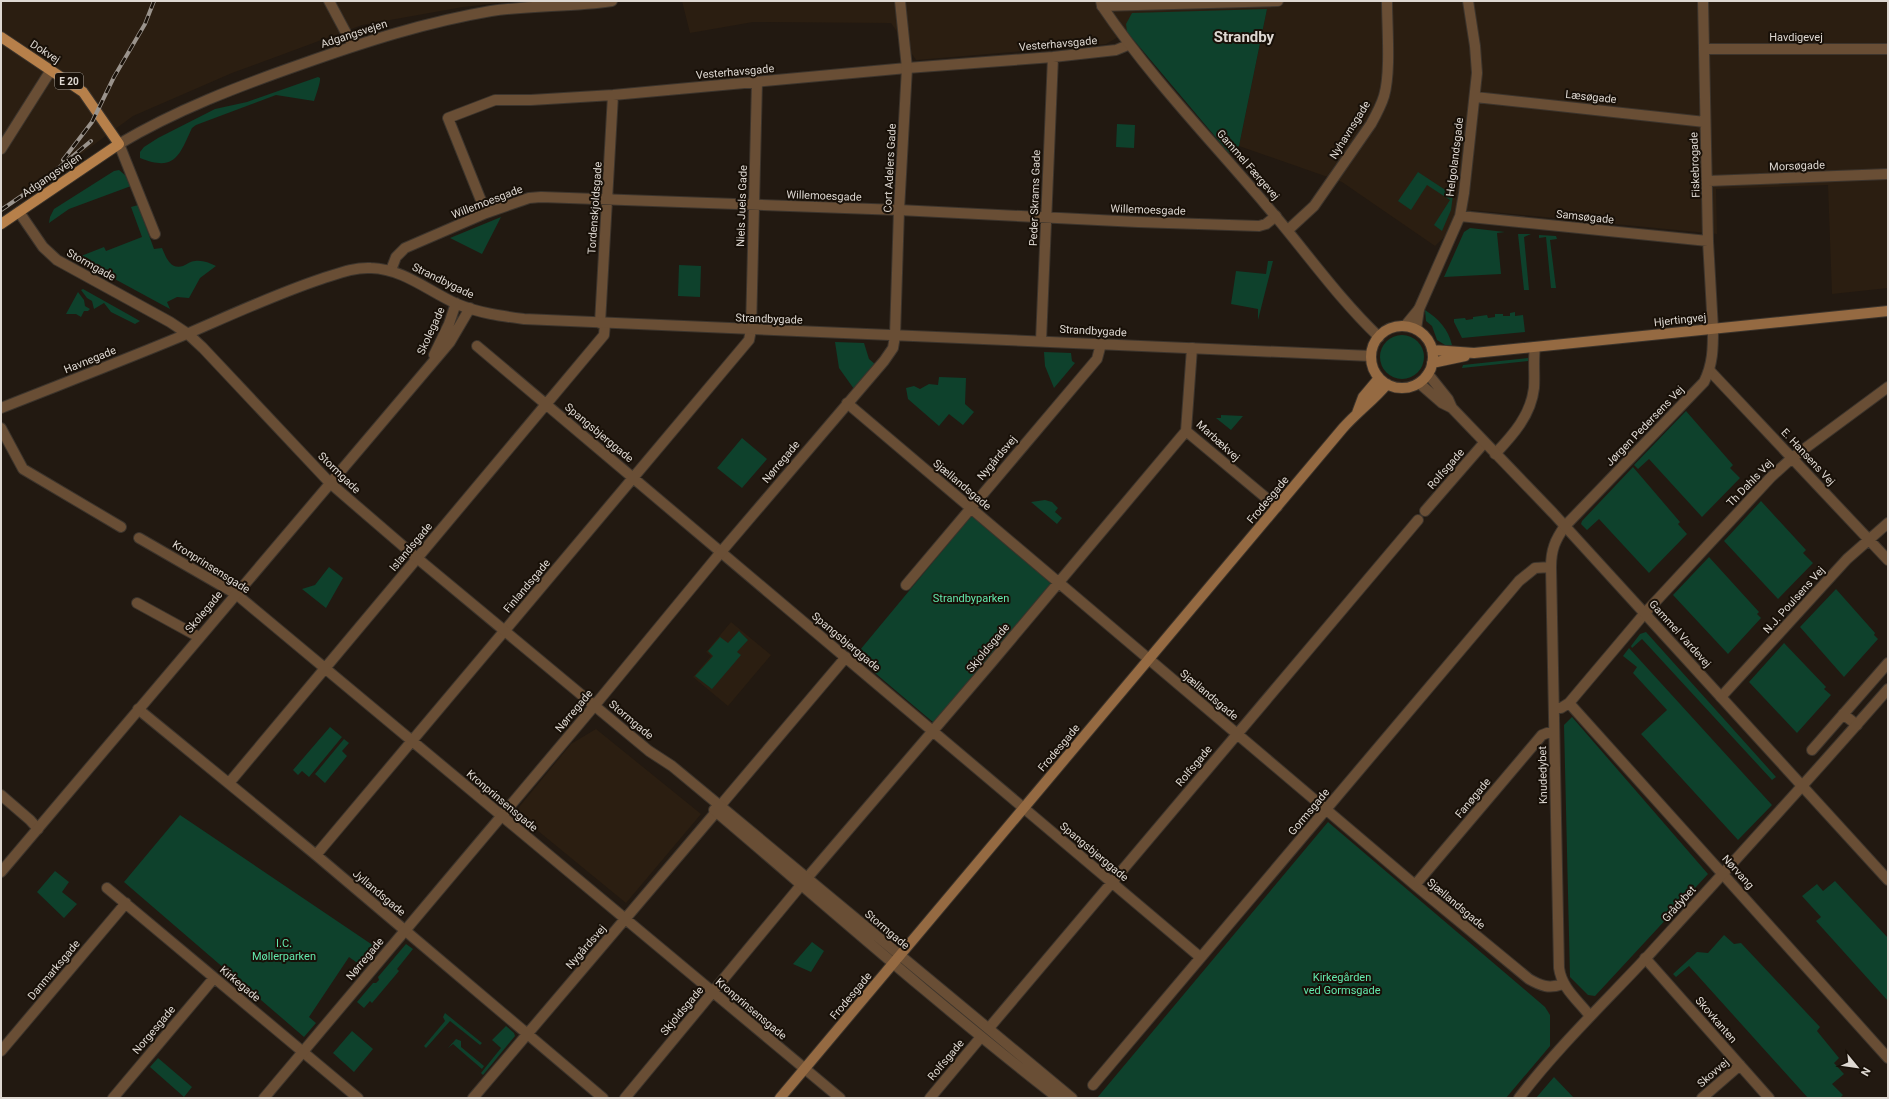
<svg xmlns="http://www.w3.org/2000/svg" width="1889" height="1099" font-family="Roboto,sans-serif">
<rect width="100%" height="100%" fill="#221911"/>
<path fill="#2b1e11" d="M1 1H519L463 7 362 25 232 73 133 116 1 213Z
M682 1H1888V288L1832 294 1828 185 1716 189 1717 234 1472 210 1435 246 1342 182 1239 146 1267 9 1127 32 1106 44 916 60 891 23 753 22 690 33Z
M731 622 771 655 728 706 693 677 711 656 706 652Z
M596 729 701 814 626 903 515 812 571 744Z"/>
<path fill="#0e412c" d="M1267 9 1239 146 1229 153 1127 32 1126 24 1132 13Z
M318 77 320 78C321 81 315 98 314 101L276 95 196 125 192 128C179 156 175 172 140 158V152L144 147 158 138 215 109 247 102Z
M1117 124 1135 125 1134 148 1116 147Z
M119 170 125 175 131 186 69 209 49 223 50 217 54 209 114 171Z
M1418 172 1453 195 1451 210 1442 231 1434 225 1450 200 1427 185 1411 210 1398 201Z
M138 205 154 249 162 248C166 257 170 270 183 266 187 264 191 261 195 261 203 260 209 263 216 266L200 278 189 298 177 297 167 302 170 309 76 258 104 247 106 251 142 237 131 207Z
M501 217 482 254 450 238Z
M1470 228 1505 232 1497 233 1501 274 1444 277 1464 232Z
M1518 234H1531L1524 237 1529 290H1524Z
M1539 235 1556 236 1557 239 1550 240 1556 288H1551L1546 237 1539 238Z
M1268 261H1273L1258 320V309L1231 304 1236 271 1266 274Z
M679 265 701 266 700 297 678 296Z
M83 289 140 321 135 324 111 312 104 303 94 309 92 301 87 298 81 290Z
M78 292 84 300 85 306 90 309 88 311H84L81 317 76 314H66Z
M1425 310C1439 319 1448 329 1452 345H1445L1437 340 1432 326 1426 321Z
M1515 312V316L1523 315 1525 332 1462 338 1454 322V319L1465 318 1466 320 1473 319V317L1487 315 1488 318 1495 317V314H1503V316H1510V313Z
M1380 357a22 22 0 1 1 44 0a22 22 0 1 1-44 0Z
M835 342 864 343 869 359 876 365 854 389 839 368Z
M1044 352 1071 353 1072 361 1075 363 1054 388 1045 366Z
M1528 358V361L1462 368 1463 365Z
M939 377 966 378 965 404 974 412 963 425 949 414 939 426 908 399 906 388 914 386 920 389 929 384 938 385Z
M1686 411 1733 465 1730 468 1740 478 1702 517 1649 459 1638 469 1634 465Z
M1221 415 1243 416 1231 430 1216 418H1221Z
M742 438 767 459 742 488 717 468Z
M1633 467 1680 522 1678 524 1687 534 1649 573 1599 519 1587 530 1581 524 1582 521Z
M1045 500 1052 502 1058 508 1055 512 1062 518 1057 524 1031 502Z
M1761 501 1806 550 1803 553 1813 563 1778 599 1724 541Z
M972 515 1052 583 934 723 855 656Z
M1709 557 1759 612 1757 614 1761 618 1728 654 1673 595Z
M329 567 343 578 326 608 302 589 315 585Z
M1836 589 1875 633 1874 635 1878 639 1844 677 1800 627Z
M739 631 748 640 737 652 741 655 712 689 695 676 713 656 708 651 720 637 728 643Z
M1646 632 1776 777 1772 780 1642 639 1632 648 1631 646 1640 634Z
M1784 643 1826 687 1824 689 1831 695 1797 733 1749 682Z
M1629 648 1772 805 1738 840 1641 734 1667 710 1633 673 1637 667 1623 656Z
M1572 717 1708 874 1595 996 1588 995 1570 977 1564 725Z
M330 727 342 737 309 777 302 771 298 775 293 770Z
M344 739 349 743 342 751 347 756 325 783 315 774Z
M180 815 377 948 363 967 349 957 309 1017 316 1023 304 1037 124 882Z
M1328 822 1545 1007 1550 1015V1046L1506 1098H1097Z
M55 871 69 882 62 892 77 904 64 918 37 892Z
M1835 881 1888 938V1001L1816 921 1821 917 1802 896 1817 884 1823 891Z
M1724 935 1734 944 1741 943 1820 1027 1817 1031 1839 1058 1834 1063 1844 1074 1832 1084 1843 1095 1840 1098H1808L1689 966 1676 977 1673 974 1697 952 1708 953Z
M812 942 824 951 811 972 793 964Z
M406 944 413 949 397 969 399 971 372 1003 370 1001 364 1008 357 1002 373 983H376L379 980 378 977Z
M445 1013 482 1043 480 1045 450 1021 426 1048 424 1046 445 1021 443 1017Z
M506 1026 514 1033 515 1036 483 1075 481 1073 501 1048 492 1040Z
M352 1031 373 1049 354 1072 333 1053Z
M456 1039 461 1041V1047L484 1066 482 1069 453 1044 448 1048Z
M158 1058 192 1087 184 1097 150 1067Z
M1554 1077 1574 1098H1536Z"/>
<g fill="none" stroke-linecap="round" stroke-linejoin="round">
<g stroke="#3c342c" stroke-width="12">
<path id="minor" d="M329 1 353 46
M1101 1 1102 6 1278 1
M1703 1 1708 241 1713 329
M1704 49H1888
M1475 97 1705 122
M119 144 155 234
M1 149 51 70
M1708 181 1888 174
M486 213 448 118 495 100H531L613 95 907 68 1053 57 1116 50 1128 45
M1460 216 1708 241
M1288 230 1314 206 1371 124C1376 115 1381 106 1384 96 1391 72 1387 27 1387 1
M391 270 396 257 405 248 486 213 529 198 541 197 899 210 1138 222 1259 226 1266 224 1276 216
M1419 309 1460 216 1464 193 1477 73 1475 46 1468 1
M600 323 613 95
M1041 341 1053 57
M477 346 1200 957
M1192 348 1186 431 1277 507
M1710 371 1888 560
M847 403 1415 885 1529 979C1541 986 1549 989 1563 984
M1 428 23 469 121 527
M1495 454C1513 435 1531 415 1534 388 1535 374 1533 361 1535 347
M1425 511 1484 443
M1565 526C1555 540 1551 550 1551 567L1559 968C1562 989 1578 1000 1590 1016
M139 538 236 594 840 1098
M906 585 1097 359 1101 344
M137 603 199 637
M1721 697 1847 559 1888 523
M1569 703 1888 1058
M1554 708H1561L1569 703 1645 613 1771 477 1792 458 1888 387
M138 709 316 855 603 1098
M1843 714 1857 725
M1812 750 1888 663
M229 783 604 335 605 324
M1 795 30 820 38 829
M720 806 846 657
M316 855 749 340 751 330 757 82
M807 878 991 663 1186 431
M1415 885 1542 735 1547 733 1554 732
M107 888 358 1098
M1645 958 1769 1098
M989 1028 1418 520
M1 1051 126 903
M1093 1085 1519 581 1535 568 1551 567
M113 1098 214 978
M473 1098 716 812
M625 1098 802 884
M930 1098 981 1037
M1702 1098 1740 1065"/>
</g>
<g stroke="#3c342c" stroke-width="12">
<path id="tertiary" d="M1102 6C1150 77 1211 140 1266 205 1304 249 1337 297 1379 337
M119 144C176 110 239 86 302 64 364 42 426 22 491 11 531 5 572 7 612 1
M19 212 43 247 57 260 170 322 188 334 203 348 330 483 417 558 649 751 672 766 1072 1098
M1405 326 1419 309
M1416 329 1419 309
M434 355 449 324 456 303
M1428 374 1448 399 1452 408
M1419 383 1442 403 1452 408 1553 513 1888 880
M1 408C64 383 127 359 189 333 233 314 276 294 321 279 337 274 354 267 371 268 404 269 428 291 457 304 479 313 501 316 524 319L1371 356
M1565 526 1704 382C1713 364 1713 348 1713 329
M714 810C828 907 940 1006 1058 1098
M1 872 450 342 470 308
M264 1098 595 705 721 552 884 361 893 348 895 336 899 210 907 68 900 1
M1519 1098C1557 1048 1604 1003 1647 957 1728 868 1809 780 1888 689"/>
</g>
<g stroke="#3c342c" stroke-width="12">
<path id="secondary" d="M1371 357a31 31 0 1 1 62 0a31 31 0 1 1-62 0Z
M1432 350 1474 353 1888 311
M1432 363 1465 356
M1357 413 1363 397 1379 378
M780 1098 1343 428C1357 412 1374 400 1387 384"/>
</g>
<g stroke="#3c342c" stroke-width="12">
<path id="primary" d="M1 37 83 92 119 144 1 224"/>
</g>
<use href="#minor" stroke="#694e35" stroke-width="10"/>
<use href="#tertiary" stroke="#694e35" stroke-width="10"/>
<use href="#secondary" stroke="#956a42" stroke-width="10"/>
<use href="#primary" stroke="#b7804a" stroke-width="10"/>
<g stroke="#9a938c" stroke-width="4">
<path id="rail" d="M63 160 92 122 114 77 145 24 154 1
M1 210 39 184 91 141"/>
</g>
<use href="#rail" stroke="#181008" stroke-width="2.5" stroke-dasharray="8" stroke-linecap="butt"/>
</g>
<g text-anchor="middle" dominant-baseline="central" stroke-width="4" stroke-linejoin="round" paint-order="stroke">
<rect fill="#181008" stroke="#a39c95" stroke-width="1" x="55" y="73" width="28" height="16" rx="3"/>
<g font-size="10" font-weight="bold" fill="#ded8d2">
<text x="69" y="81">E 20</text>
</g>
<g font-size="11" fill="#ded8d2" stroke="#181008">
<text transform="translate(354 34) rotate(-18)">Adgangsvejen</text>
<text x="1796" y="37">Havdigevej</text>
<text transform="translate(1058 44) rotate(-5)">Vesterhavsgade</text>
<text transform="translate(45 52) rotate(33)">Dokvej</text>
<text transform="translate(735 72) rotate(-5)">Vesterhavsgade</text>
<text transform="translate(1591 97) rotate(6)">Læsøgade</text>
<text transform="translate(1350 130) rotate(-58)">Nyhavnsgade</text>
<text transform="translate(1455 157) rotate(-83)">Helgolandsgade</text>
<text transform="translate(1248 165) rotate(49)">Gammel Færgevej</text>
<text transform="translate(1695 165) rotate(-92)">Fiskebrogade</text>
<text transform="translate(1797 166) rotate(-2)">Morsøgade</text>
<text transform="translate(890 168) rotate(-87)">Cort Adelers Gade</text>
<text transform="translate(52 175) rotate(-34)">Adgangsvejen</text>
<text transform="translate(824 196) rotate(2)">Willemoesgade</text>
<text transform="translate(1035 198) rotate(-88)">Peder Skrams Gade</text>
<text transform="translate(487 202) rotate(-21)">Willemoesgade</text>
<text transform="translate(742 206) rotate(-88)">Niels Juels Gade</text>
<text transform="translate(595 208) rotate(-86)">Tordenskjoldsgade</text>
<text transform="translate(1148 210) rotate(2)">Willemoesgade</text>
<text transform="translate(1585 217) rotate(6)">Samsøgade</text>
<text transform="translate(91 265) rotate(29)">Stormgade</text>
<text transform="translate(443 281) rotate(26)">Strandbygade</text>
<text transform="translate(769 319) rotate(2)">Strandbygade</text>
<text transform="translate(1680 320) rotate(-6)">Hjertingvej</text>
<text transform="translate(431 331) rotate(-65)">Skolegade</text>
<text transform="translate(1093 331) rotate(3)">Strandbygade</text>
<text transform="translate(90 360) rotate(-22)">Havnegade</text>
<text transform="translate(1645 426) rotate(-46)">Jørgen Pedersens Vej</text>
<text transform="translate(599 433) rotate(40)">Spangsbjerggade</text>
<text transform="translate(1218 441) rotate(42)">Marbækvej</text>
<text transform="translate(1808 457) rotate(47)">E. Hansens Vej</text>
<text transform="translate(997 458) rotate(-50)">Nygårdsvej</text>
<text transform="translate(781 462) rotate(-50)">Nørregade</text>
<text transform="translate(1446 469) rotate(-49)">Rolfsgade</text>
<text transform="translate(339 473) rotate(44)">Stormgade</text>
<text transform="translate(1750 483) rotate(-46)">Th Dahls Vej</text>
<text transform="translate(962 485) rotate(40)">Sjællandsgade</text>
<text transform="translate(1268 500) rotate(-50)">Frodesgade</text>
<text transform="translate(411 547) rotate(-50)">Islandsgade</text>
<text transform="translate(211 567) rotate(32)">Kronprinsensgade</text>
<text transform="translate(527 586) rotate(-50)">Finlandsgade</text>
<text transform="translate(1794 600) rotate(-48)">N.J. Poulsens Vej</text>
<text transform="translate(204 612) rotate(-50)">Skolegade</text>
<text transform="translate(1680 634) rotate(48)">Gammel Vardevej</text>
<text transform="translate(846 642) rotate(40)">Spangsbjerggade</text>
<text transform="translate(988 648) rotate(-50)">Skjoldsgade</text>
<text transform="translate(1209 695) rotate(40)">Sjællandsgade</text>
<text transform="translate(574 711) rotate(-50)">Nørregade</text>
<text transform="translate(631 720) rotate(40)">Stormgade</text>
<text transform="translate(1059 748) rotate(-50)">Frodesgade</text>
<text transform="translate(1194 766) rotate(-50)">Rolfsgade</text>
<text transform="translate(1543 775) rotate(-91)">Knudedybet</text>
<text transform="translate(1473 798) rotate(-50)">Fanøgade</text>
<text transform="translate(502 801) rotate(40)">Kronprinsensgade</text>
<text transform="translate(1309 812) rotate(-50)">Gormsgade</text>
<text transform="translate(1094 852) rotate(40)">Spangsbjerggade</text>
<text transform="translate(1738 872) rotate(48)">Nørvang</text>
<text transform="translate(379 893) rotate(40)">Jyllandsgade</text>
<text transform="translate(1456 904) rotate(40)">Sjællandsgade</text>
<text transform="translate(1679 904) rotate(-48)">Grådybet</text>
<text transform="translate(887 930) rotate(40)">Stormgade</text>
<text transform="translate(586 947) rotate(-49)">Nygårdsvej</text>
<text transform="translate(365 959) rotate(-50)">Nørregade</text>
<text transform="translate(54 970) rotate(-50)">Danmarksgade</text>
<text transform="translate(240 984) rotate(40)">Kirkegade</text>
<text transform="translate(851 996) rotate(-50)">Frodesgade</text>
<text transform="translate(751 1009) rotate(40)">Kronprinsensgade</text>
<text transform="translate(682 1011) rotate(-50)">Skjoldsgade</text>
<text transform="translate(1716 1020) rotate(49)">Skovkanten</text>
<text transform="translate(154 1030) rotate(-50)">Norgesgade</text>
<text transform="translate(946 1060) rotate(-50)">Rolfsgade</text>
<text transform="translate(1713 1073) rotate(-41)">Skovvej</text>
</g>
<g font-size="11" fill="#63e9ad" stroke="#181008">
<text x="971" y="598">Strandbyparken</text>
<text x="284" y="943">I.C.<tspan x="284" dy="13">Møllerparken</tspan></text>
<text x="1342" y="977">Kirkegården<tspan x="1342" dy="13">ved Gormsgade</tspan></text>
</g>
<g font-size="15" font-weight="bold" fill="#ded8d2" stroke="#181008">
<text x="1244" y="37">Strandby</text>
</g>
</g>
<rect width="1889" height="1099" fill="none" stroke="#ded8d2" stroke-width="4"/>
<g transform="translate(1857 1067) rotate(119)" stroke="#181008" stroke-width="3" paint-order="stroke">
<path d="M0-3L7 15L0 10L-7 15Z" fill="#ded8d2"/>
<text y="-6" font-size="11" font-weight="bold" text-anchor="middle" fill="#ded8d2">N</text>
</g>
</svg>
